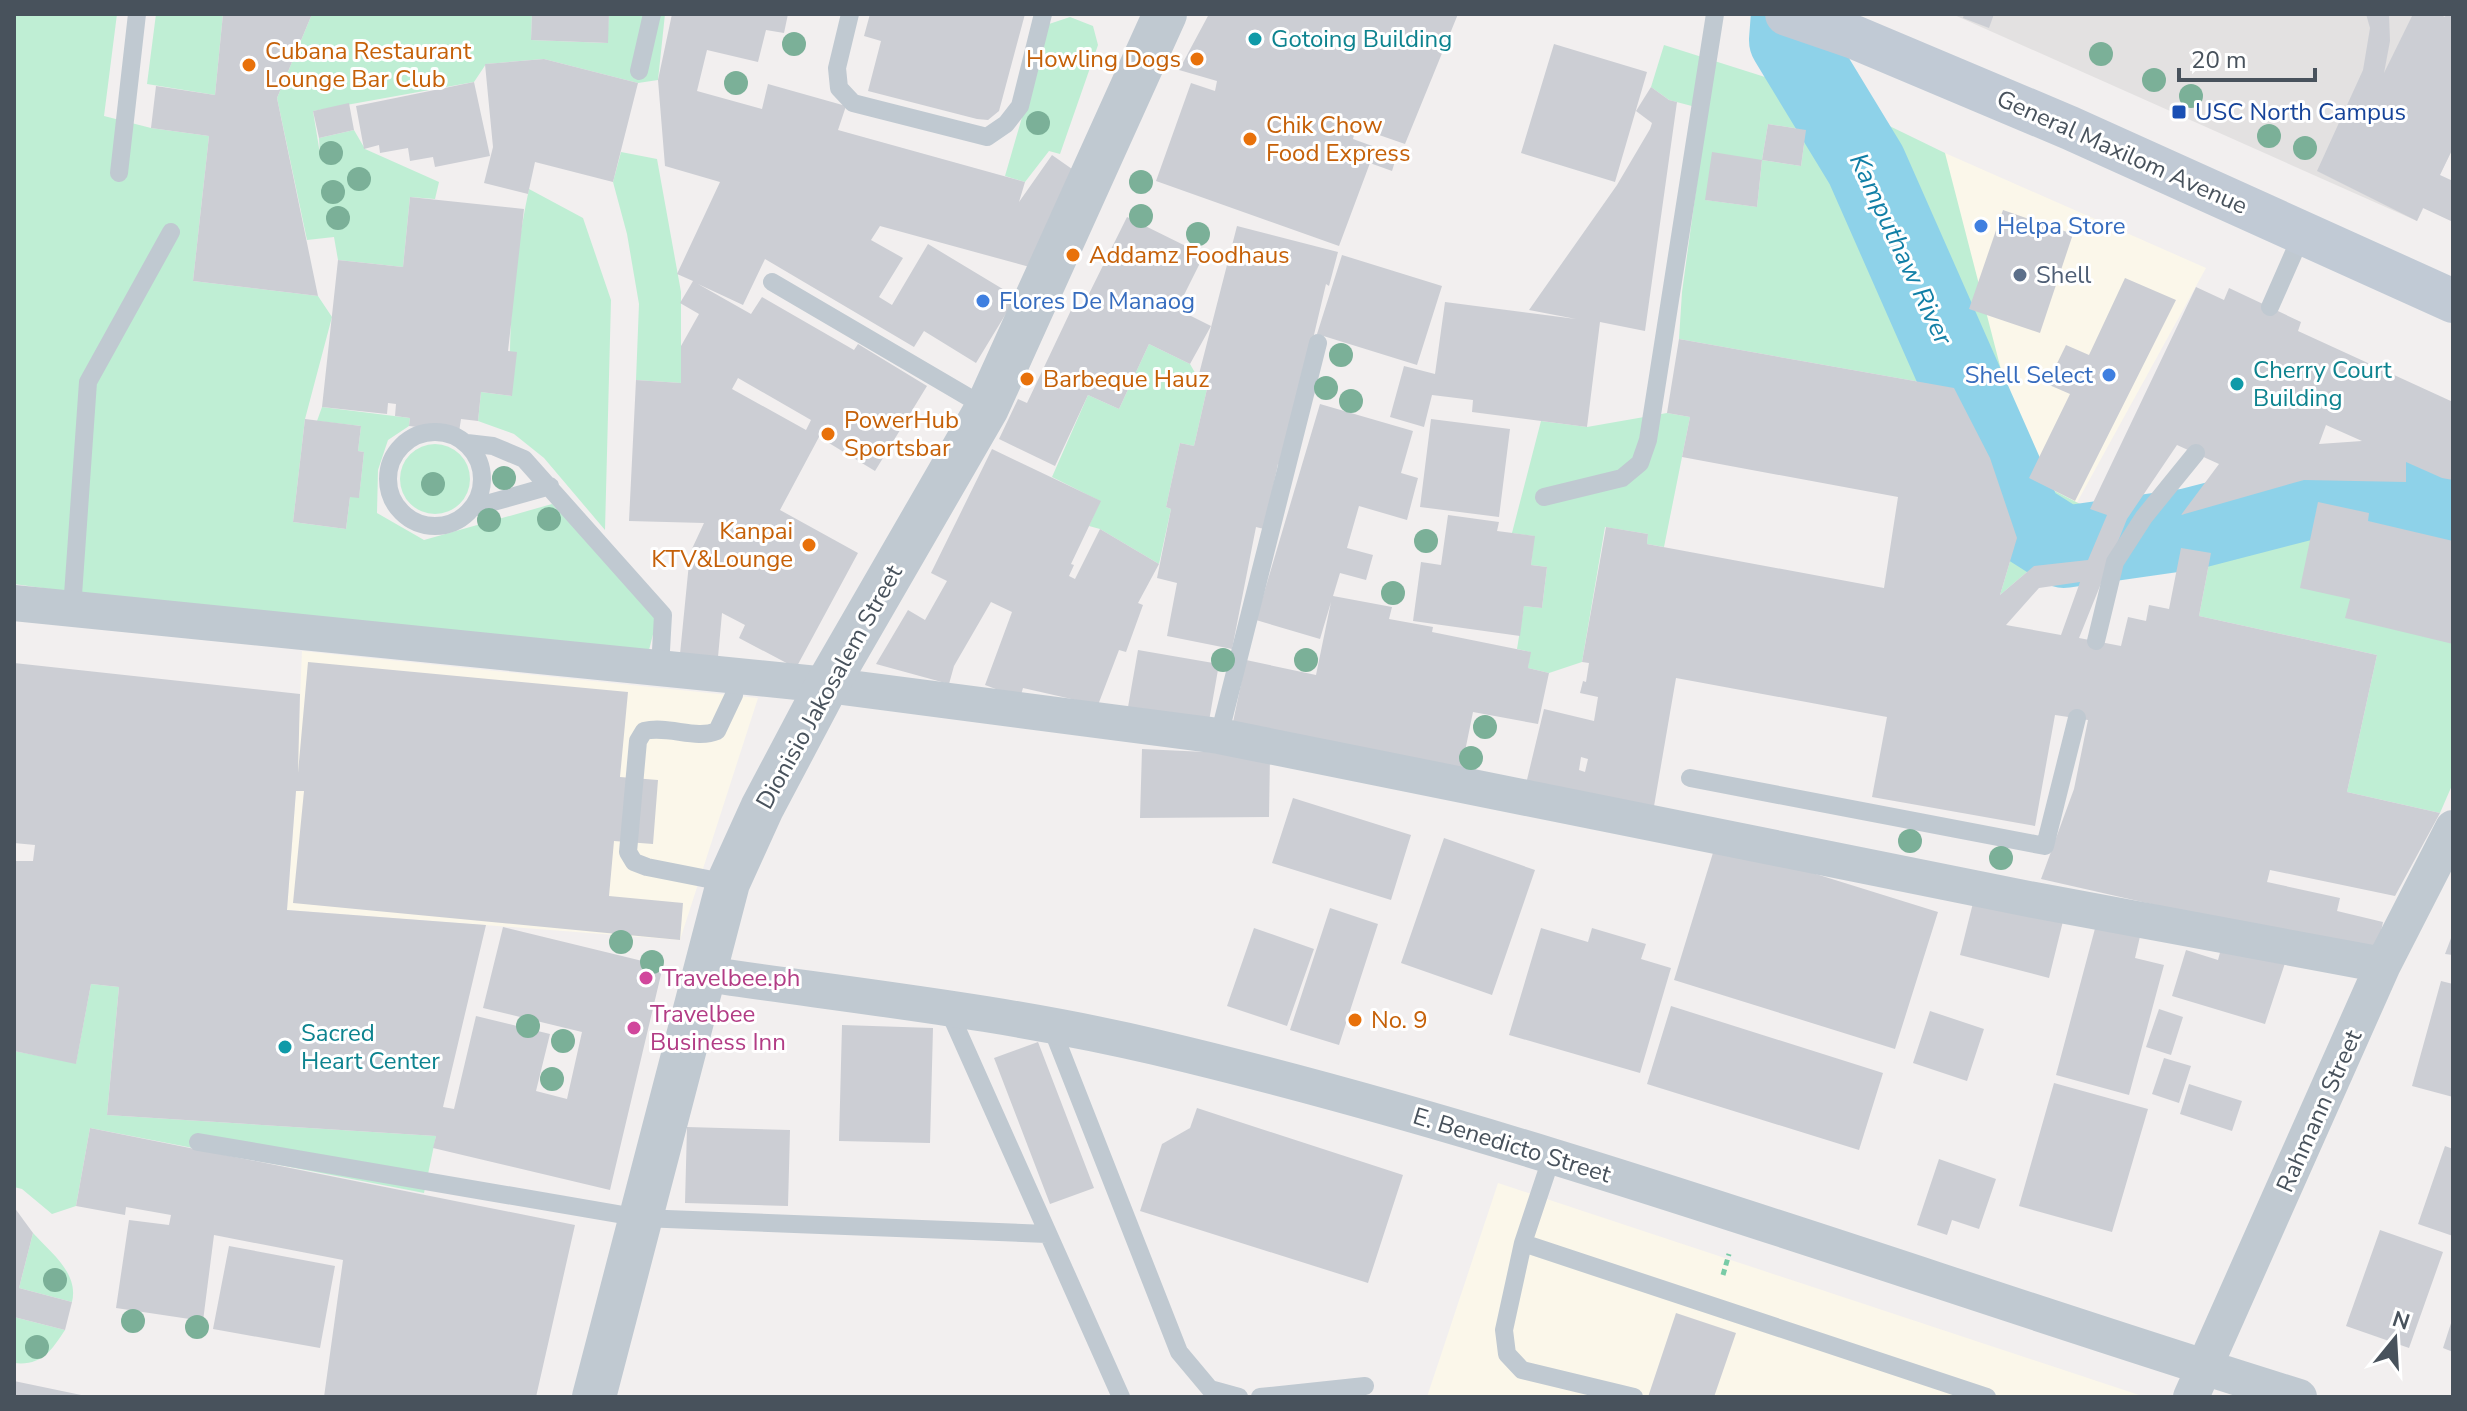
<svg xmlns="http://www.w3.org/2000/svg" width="2467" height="1411" font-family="'Nunito Sans',sans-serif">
<rect width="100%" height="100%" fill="#f2efef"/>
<path fill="#fbf7ea" d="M1945 153 2206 268 2058 537 2017 538 1941 248Z
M302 651 758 698 680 940 287 910 296 791Z
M1498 1183 2115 1387 2145 1397H1427Z"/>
<path fill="#e3e1e1" d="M1952 14H2453V148L2417 221Z"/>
<path fill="#bfeed4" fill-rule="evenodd" d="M14 14H117L104 116 151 128 209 136 193 281 318 296 332 317 305 419 293 522 346 529 350 497H359L364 452 358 451 361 426 317 421 322 407 410 418 409 426 388 440 378 470 377 513 424 540 552 504 659 611 649 650 289 622 14 584Z
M156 14H223L215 95 147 84Z
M312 14H532L531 40 607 43 609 14H665L658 80 638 83 544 59 486 64 474 82 313 111 320 154 319 138 354 130 365 149 439 182 435 199 410 197 403 267 338 260 334 237 307 240 277 98Z
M1070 17 1093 26 1098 45 1060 154 1049 151 1025 182 1005 176 1049 24Z
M1664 45 1834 99 1945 153 2029 478 2090 509 2082 563 2034 566 2000 595 2017 538 1954 388 1679 339 1682 292 1707 110 1669 100 1651 87ZM1768 124 1806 130 1801 166 1762 160ZM1762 160 1757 207 1706 200Z
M621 152 657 159 681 292V383L636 380 639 304 627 234 613 182Z
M529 189 583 218 611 300 605 530 544 458 514 434 478 421 481 392 511 396C507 328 515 255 529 189Z
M1149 344 1190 364 1198 378 1209 380 1194 446 1180 443 1166 507 1171 509 1159 564 1100 529 1089 526 1100 501 1052 477 1088 395 1119 409Z
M1667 413 1690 417 1664 547 1647 544 1648 534 1605 527 1582 662 1549 673 1528 668 1530 652 1517 649 1524 606 1542 608 1547 567 1531 565 1534 536 1512 533 1541 421 1587 427Z
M400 479a35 35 0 1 1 70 0a35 35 0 1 1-70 0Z
M2357 486 2453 503V783L2440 813 2347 792 2377 655 2199 616 2211 553 2190 529Z
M91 984 119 987 107 1115 436 1136 424 1193 90 1128 76 1206 52 1214 22 1189 14 1187V1051L76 1063Z
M33 1233C51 1253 79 1273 72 1302L19 1288Z
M14 1317 65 1330C51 1351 42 1366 14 1363Z"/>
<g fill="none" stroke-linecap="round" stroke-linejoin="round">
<path stroke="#8ed2e9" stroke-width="82" d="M1792 14 1790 40 1866 165 2023 521 2064 547 2190 529 2357 486 2453 503"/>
</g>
<path fill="#ccced4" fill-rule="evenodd" d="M223 14H312L277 98 318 296 193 281 209 136 151 128 156 86 215 95Z
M532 14H609L608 43 531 40Z
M672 14H788L784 33 766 30 758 62 707 50 697 91 762 109 768 84 846 106 838 130 1025 182 1019 202 1052 155 1082 176 1037 269 880 226 871 240 903 258 879 297 892 305 928 244 1016 297 976 363 924 331 914 347 765 259 743 305 698 284 751 314 762 297 854 350 858 344 927 386 875 471 819 437 780 510 858 553 796 668 739 638 745 625 722 613 718 657 680 654 690 553 704 523 629 521 636 380 681 383V346L699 314 680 303 693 281 677 274 720 182 665 166 658 80ZM738 378 811 420 806 430 732 389Z
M870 14H1025L999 111 988 120 977 119 868 91 881 41 864 36Z
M1209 14H1458L1405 144 1356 127 1353 139 1397 155 1392 171 1370 163 1339 246 1156 181 1191 83 1215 91 1217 81 1179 70Z
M1964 14H1994L1989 28 1963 18Z
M2366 14H2389L2390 41 2384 73 2413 14H2438L2445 17 2446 14H2453V148L2440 175 2453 181V222L2423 208 2417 221 2317 171 2363 70 2370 28Z
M1554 44 1647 72 1615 182 1521 153Z
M544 59 638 83 613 182 535 162 528 194 484 183 493 147 485 64Z
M474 82 490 156 435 167 433 157 410 161 408 148 380 153 379 145 364 149 356 106Z
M1651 87 1669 100 1677 102 1645 331 1600 322 1587 427 1472 412 1473 400 1432 395 1424 427 1390 417 1404 366 1435 374 1445 302 1576 319 1529 310 1617 185 1650 129 1652 123 1636 111Z
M349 103 354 130 319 138 313 111Z
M1768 124 1806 130 1801 166 1762 160 1757 207 1705 200 1712 152 1762 160Z
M410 197 524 209 508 351 517 352 512 396 481 392 478 421 461 419 459 432 409 426 410 418 395 416 396 404 388 403 387 414 322 407 338 260 403 267Z
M2003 210 2073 234 2040 333 1969 309Z
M1127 217 1204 255 1177 309 1211 326 1190 364 1149 344 1119 409 1088 395 1055 466 999 439 1018 399 1027 403 1073 306 1081 310Z
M1237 226 1338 252 1329 286 1326 284 1283 466 1278 464 1264 529 1256 527 1232 649 1167 636 1177 583 1157 578 1171 509 1166 507 1180 443 1194 446 1209 380 1198 378Z
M1342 255 1442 286 1417 365 1317 334Z
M2125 278 2176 300 2075 501 2029 478 2070 394 2047 384 2066 345 2089 355Z
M2196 287 2224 300 2229 288 2301 322 2298 331 2453 402V480L2442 478 2406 462V482L2304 480 2181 515 2219 464 2177 445 2127 519 2079 638 2121 646 2128 617 2146 621 2149 605 2169 609 2181 548 2211 553 2199 616 2377 655 2347 792 2440 813 2395 896 2270 870 2267 882 2340 898 2337 911 2383 922 2376 955 2041 879 2074 789 2088 720 2055 715 2035 826 1872 797 1887 717 1676 678 1653 812 1525 788 1544 709 1594 721 1598 697 1580 693 1583 681 1586 682 1589 663 1582 662 1606 527 1648 534 1647 544 1884 588 1898 497 1682 457 1690 417 1667 413 1679 339 1954 388 1990 458 2017 538 2000 595 2034 566 2088 560 2107 515 2090 509ZM2326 425 2362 441 2319 444ZM2080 582 2061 635 2006 625 2039 588ZM1581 757 1588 759 1585 772 1579 770Z
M1320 404 1413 431 1401 473 1418 478 1407 520 1359 506 1347 548 1373 555 1366 580 1340 573 1333 596 1392 607 1389 619 1433 627 1432 632 1531 652 1528 668 1549 673 1538 724 1473 712 1461 771 1232 727 1246 660 1316 675 1331 602 1320 639 1256 620Z
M305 419 361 426 358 451 364 452 359 498 350 497 346 529 293 522Z
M1431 419 1510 429 1499 517 1420 507Z
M992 449 1101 501 1071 564 1074 565 1069 576 1075 579 1100 529 1159 564 1138 603 1143 605 1126 652 1119 650 1098 705 1023 688 1020 698 985 685 1012 612 991 602 954 666 949 684 876 664 908 610 925 620 947 581 931 573Z
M2318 502 2369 513 2368 521 2453 541V644L2345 618 2350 599 2300 588Z
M1448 515 1499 522 1497 531 1535 536 1531 565 1547 567 1542 608 1524 606 1520 636 1413 621 1421 562 1441 565Z
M1138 650 1219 664 1209 721 1128 707Z
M308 662 628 692 620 777 658 780 653 844 614 841 609 896 683 903 680 940 293 903 304 791H296L287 910 486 925 443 1107 454 1109 476 1016 550 1034 536 1091 567 1099 582 1032 483 1008 503 927 663 966 610 1190 433 1148 436 1136 107 1115 119 987 91 984 76 1064 14 1051V861H33L35 845 14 843V663L300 694 298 773Z
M1142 749 1270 755 1269 817 1140 818Z
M1293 798 1411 835 1391 900 1272 863Z
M1444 838 1535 870 1492 995 1401 963Z
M1716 843 1938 912 1895 1049 1674 980Z
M1975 895 2064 917 2049 978 1960 955Z
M1330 908 1378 924 1339 1045 1290 1030Z
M2097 921 2141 932 2135 958 2164 965 2129 1095 2056 1075Z
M1254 928 1314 949 1287 1026 1227 1006Z
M1541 928 1588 942 1592 928 1646 944 1641 959 1671 968 1640 1073 1509 1035Z
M2453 933V955L2445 954Z
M2222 945 2287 957 2265 1024 2172 996 2186 950 2218 960Z
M2441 981 2453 984V1097L2412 1086Z
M1671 1006 1883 1073 1859 1150 1647 1084Z
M2159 1009 2183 1017 2171 1055 2146 1047Z
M1930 1011 1984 1029 1967 1081 1913 1063Z
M842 1025 933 1028 930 1143 839 1141Z
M1038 1042 1094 1188 1050 1204 994 1058Z
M2164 1058 2191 1066 2179 1103 2152 1094Z
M2054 1083 2148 1109 2112 1232 2019 1206Z
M2189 1084 2242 1101 2232 1131 2180 1114Z
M1197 1108 1403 1175 1368 1283 1140 1211 1162 1144 1190 1128Z
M687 1127 790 1130 788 1206 685 1203Z
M90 1128 575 1225 536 1397H324L343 1260 214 1235 203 1321 116 1308 129 1220 169 1225 171 1215 126 1207 125 1215 76 1206Z
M2445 1146 2453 1149V1236L2418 1224Z
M1939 1159 1996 1179 1979 1229 1952 1220 1947 1235 1917 1225Z
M14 1207 33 1233 19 1288 72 1302 65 1330 14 1317Z
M2380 1230 2443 1252 2409 1348 2346 1326Z
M229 1246 335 1266 320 1348 213 1329Z
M1676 1313 1736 1333 1714 1397H1648Z
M2452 1320H2453V1352L2443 1348Z
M14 1381 86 1396V1397H14Z"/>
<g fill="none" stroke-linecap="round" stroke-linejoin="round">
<path stroke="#78cba6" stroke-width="5" stroke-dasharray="6 4" stroke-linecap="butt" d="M1723 1275 1729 1254"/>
<path stroke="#c0c9d1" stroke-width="18" d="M850 14 837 68 839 88 853 103 987 137 1006 124 1020 106 1043 14
M639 71 652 14
M119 173 137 14
M772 282 987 408
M2270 307 2303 232
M388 479a47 47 0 1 1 94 0a47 47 0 1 1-94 0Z
M467 443 493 446 524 459 663 615 660 668
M1544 497 1622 478 1640 463 1648 440 1715 14
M472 508 550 486
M72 609 88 382 171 232
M2096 641 2115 562 2144 517 2196 453
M1219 736 1318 343
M1690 778 2045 846 2077 718
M728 883 647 867 634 862 628 852 638 741 644 731C668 725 696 740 717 731L734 695 737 676
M948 1009 1121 1397
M1051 1026 1179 1352 1210 1389 1239 1397
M198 1142 641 1218 1047 1234
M1552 1156 1523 1243 1504 1330 1507 1354 1522 1370 1634 1397
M1523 1243 1987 1397
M1260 1397 1365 1386"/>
<path stroke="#c0c9d1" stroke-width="36" d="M14 603 827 685 1219 736 2034 900 2383 965
M705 974C855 996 1007 1012 1155 1047 1544 1139 1918 1279 2299 1397
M2191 1397 2383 965 2453 828"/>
<path stroke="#c0c9d1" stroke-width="44" d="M594 1397 728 883 762 808 827 685 987 408 1165 14"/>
<path stroke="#c1cad5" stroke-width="44" d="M1787 14 1854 37 2070 128 2453 301"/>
</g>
<g fill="#7bb098">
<circle cx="794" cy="44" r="12"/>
<circle cx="2101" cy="54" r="12"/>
<circle cx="2154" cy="80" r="12"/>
<circle cx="736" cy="83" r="12"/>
<circle cx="2191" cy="96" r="12"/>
<circle cx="1038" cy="123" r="12"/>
<circle cx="2269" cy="136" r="12"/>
<circle cx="2305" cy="148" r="12"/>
<circle cx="331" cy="153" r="12"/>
<circle cx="359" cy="179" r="12"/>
<circle cx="1141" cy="182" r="12"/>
<circle cx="333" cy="192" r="12"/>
<circle cx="1141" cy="216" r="12"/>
<circle cx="338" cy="218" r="12"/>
<circle cx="1198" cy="234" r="12"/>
<circle cx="1341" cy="355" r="12"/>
<circle cx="1326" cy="388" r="12"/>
<circle cx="1351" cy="401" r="12"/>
<circle cx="504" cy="478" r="12"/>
<circle cx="433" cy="484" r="12"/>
<circle cx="549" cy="519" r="12"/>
<circle cx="489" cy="520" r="12"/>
<circle cx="1426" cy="541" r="12"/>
<circle cx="1393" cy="593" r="12"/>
<circle cx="1223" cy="660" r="12"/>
<circle cx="1306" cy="660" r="12"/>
<circle cx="1485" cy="727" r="12"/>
<circle cx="1471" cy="758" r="12"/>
<circle cx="1910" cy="841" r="12"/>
<circle cx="2001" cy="858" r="12"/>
<circle cx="621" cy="942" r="12"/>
<circle cx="652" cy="962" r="12"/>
<circle cx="528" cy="1026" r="12"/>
<circle cx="563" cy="1041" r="12"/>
<circle cx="552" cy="1079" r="12"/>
<circle cx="55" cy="1280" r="12"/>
<circle cx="133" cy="1321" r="12"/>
<circle cx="197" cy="1327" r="12"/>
<circle cx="37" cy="1347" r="12"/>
</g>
<g fill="#0f9aa8" stroke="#fff" stroke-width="3">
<circle cx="1255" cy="39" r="8"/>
<circle cx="2237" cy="384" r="8"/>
<circle cx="285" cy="1047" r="8"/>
</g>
<g fill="#e8710a" stroke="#fff" stroke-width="3">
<circle cx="1197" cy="59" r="8"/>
<circle cx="249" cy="65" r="8"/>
<circle cx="1250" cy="139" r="8"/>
<circle cx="1073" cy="255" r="8"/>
<circle cx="1027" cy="379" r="8"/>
<circle cx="828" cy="434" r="8"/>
<circle cx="809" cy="545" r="8"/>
<circle cx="1355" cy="1020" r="8"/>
</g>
<rect fill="#1a4fb4" stroke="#fff" stroke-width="3" x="2171" y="104" width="16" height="16" rx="4"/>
<g fill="#3f7fe0" stroke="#fff" stroke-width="3">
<circle cx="1981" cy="226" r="8"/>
<circle cx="983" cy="301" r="8"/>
<circle cx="2109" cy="375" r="8"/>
</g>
<circle fill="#5c6f8a" stroke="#fff" stroke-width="3" cx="2020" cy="275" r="8"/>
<g fill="#d1479c" stroke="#fff" stroke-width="3">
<circle cx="646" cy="978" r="8"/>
<circle cx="634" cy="1028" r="8"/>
</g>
<g text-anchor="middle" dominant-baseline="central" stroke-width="6" stroke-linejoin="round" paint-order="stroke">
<g font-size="24" fill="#0d838f" stroke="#fff" text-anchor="start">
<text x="1271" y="39">Gotoing Building</text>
<text x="2253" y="370">Cherry Court<tspan x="2253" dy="28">Building</tspan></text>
<text x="301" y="1033">Sacred<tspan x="301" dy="28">Heart Center</tspan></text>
</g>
<g font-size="24" fill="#c56008" stroke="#fff" text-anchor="start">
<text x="265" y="51">Cubana Restaurant<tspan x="265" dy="28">Lounge Bar Club</tspan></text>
<text x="1181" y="59" text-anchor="end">Howling Dogs</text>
<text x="1266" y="125">Chik Chow<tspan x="1266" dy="28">Food Express</tspan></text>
<text x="1089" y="255">Addamz Foodhaus</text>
<text x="1043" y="379">Barbeque Hauz</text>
<text x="844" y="420">PowerHub<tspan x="844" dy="28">Sportsbar</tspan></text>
<text x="793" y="531" text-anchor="end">Kanpai<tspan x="793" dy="28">KTV&amp;Lounge</tspan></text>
<text x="1371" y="1020">No. 9</text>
</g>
<g font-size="24" fill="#164399" stroke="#fff" text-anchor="start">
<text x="2195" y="112">USC North Campus</text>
</g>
<g font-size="24" fill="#48525c" stroke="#fff">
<text transform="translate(2122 152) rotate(24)">General Maxilom Avenue</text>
<text transform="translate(829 687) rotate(-61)">Dionisio Jakosalem Street</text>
<text transform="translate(2319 1111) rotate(-66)">Rahmann Street</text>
<text transform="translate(1512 1145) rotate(17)">E. Benedicto Street</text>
</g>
<g font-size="24" fill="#366cbe" stroke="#fff" text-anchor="start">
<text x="1997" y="226">Helpa Store</text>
<text x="999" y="301">Flores De Manaog</text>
<text x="2093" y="375" text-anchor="end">Shell Select</text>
</g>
<g font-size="24" fill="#4e5e75" stroke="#fff" text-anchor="start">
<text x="2036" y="275">Shell</text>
</g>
<g font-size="24" fill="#b23c85" stroke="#fff" text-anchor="start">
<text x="662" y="978">Travelbee.ph</text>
<text x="650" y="1014">Travelbee<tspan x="650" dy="28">Business Inn</tspan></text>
</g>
<g font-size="26" font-style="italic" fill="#117fa6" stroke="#fff">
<text transform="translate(1901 249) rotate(65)">Kamputhaw River</text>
</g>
</g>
<rect width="2467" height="1411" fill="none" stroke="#48525c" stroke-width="32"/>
<g transform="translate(2395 1339) rotate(18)" stroke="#ffffff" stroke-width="6" paint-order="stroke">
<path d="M0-6L14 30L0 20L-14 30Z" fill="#48525c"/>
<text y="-12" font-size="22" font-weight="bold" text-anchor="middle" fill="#48525c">N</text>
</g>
<path d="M2179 68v12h136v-12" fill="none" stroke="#48525c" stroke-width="4"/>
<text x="2191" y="68" font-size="24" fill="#48525c" stroke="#ffffff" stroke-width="6" paint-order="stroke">20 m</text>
</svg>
